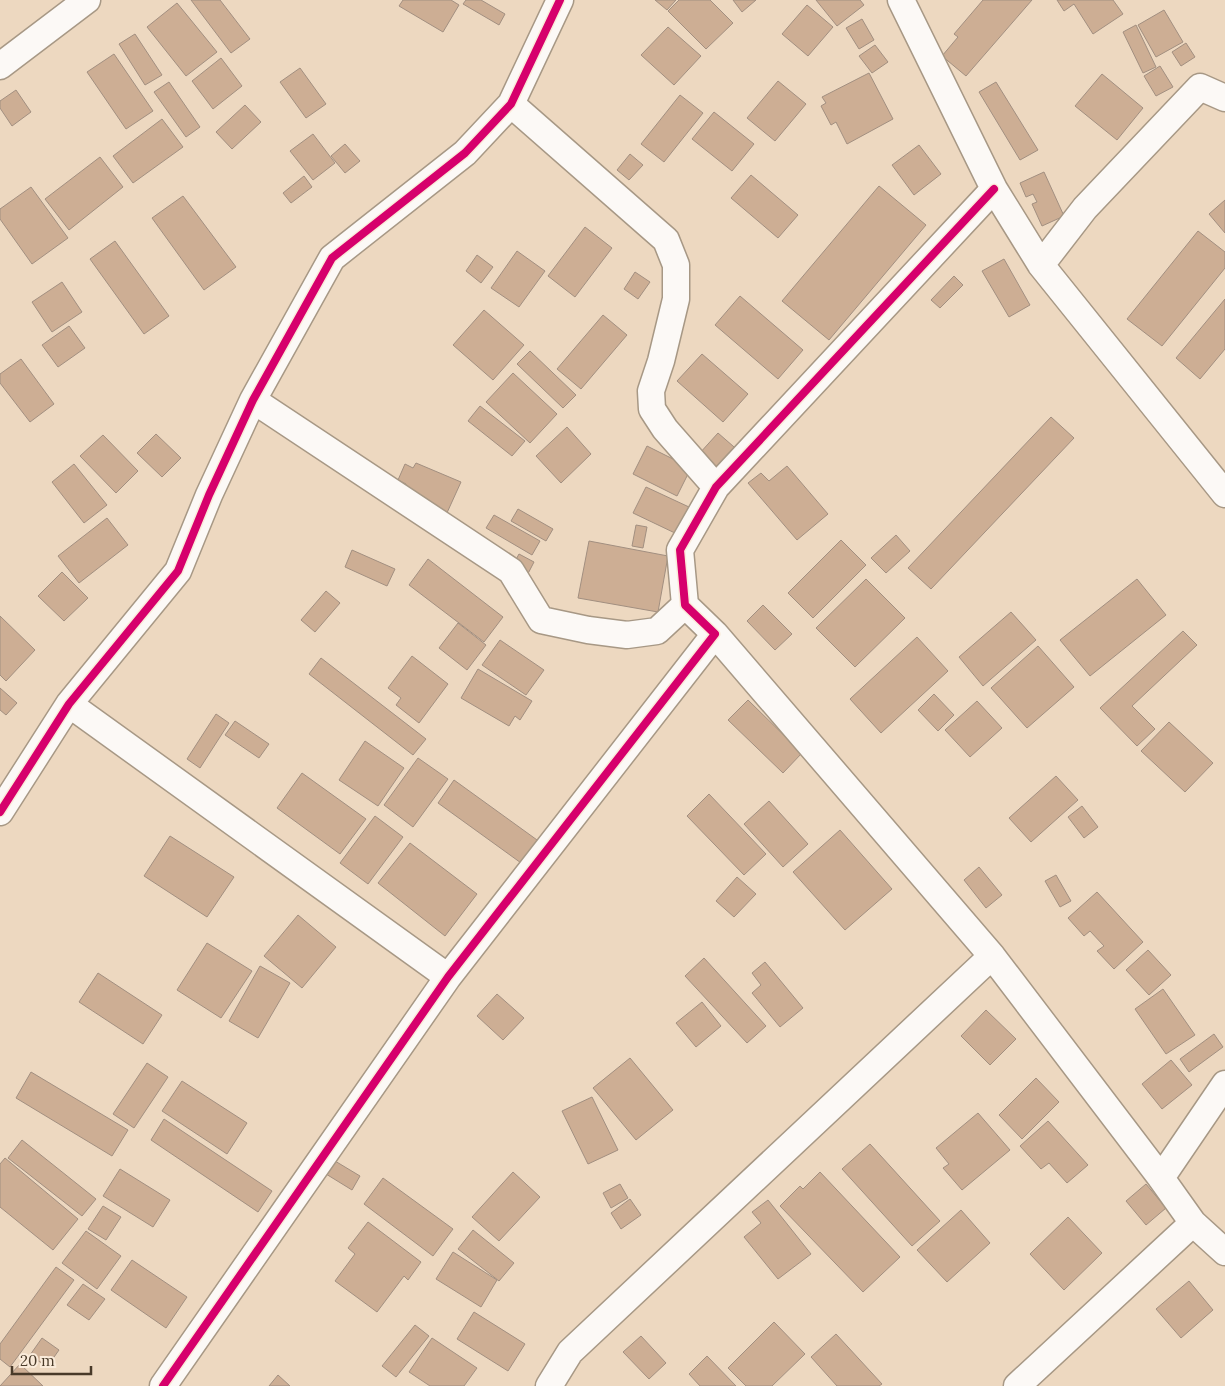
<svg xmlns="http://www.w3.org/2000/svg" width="1225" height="1386" font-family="Lora,serif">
<rect width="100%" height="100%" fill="#edd8c0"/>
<path fill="#cdae94" stroke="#a28f80" d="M191 0H220L250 39 231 53Z
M403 0H451L459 5 443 32 399 6Z
M466 0H481L505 14 499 25 463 4Z
M655 0H676L667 10Z
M679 0H710L733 23 706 49 668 11Z
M733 0H756L742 12Z
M816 0H860L864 5 837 26Z
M983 0H1032L966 76 942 56 958 37 954 34Z
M1057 0H1113L1123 14 1093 34 1074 4 1064 11Z
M177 3 217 52 186 76 147 27Z
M807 5 833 27 808 56 782 34Z
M1164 10 1183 42 1156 57 1138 25Z
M862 19 874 40 859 49 846 28Z
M1136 25 1156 67 1143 73 1123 32Z
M668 27 701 56 674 85 641 55Z
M135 34 162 75 145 85 119 44Z
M1186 43 1195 57 1181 66 1172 52Z
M875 45 888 62 872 73 859 56Z
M114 54 153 111 126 129 87 72Z
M221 58 242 86 213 109 192 81Z
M1160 66 1173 87 1156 96 1144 76Z
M300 68 326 104 306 118 280 82Z
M869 73 893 119 847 144 836 122 831 125 821 106 826 103 822 97Z
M1102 74 1143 108 1117 140 1075 106Z
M778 81 806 104 775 141 747 118Z
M169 82 200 127 186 137 154 92Z
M996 82 1038 150 1020 160 979 92Z
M16 90 31 112 12 126 0 108V101Z
M680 95 703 113 664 162 641 144Z
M245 105 261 122 232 149 216 132Z
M714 112 754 144 732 171 692 139Z
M162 119 183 147 133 183 113 156Z
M313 134 335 163 313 180 290 151Z
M345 144 360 161 345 173 331 156Z
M919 145 941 174 914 195 892 165Z
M630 154 643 165 629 180 617 170Z
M100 157 123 187 69 230 45 199Z
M1044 172 1064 216 1042 226 1032 204 1037 202 1033 194 1026 197 1020 183Z
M751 175 798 215 778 238 731 198Z
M304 176 312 187 291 203 283 193Z
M879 186 926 225 829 340 782 301Z
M31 187 68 238 32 264 0 219V209Z
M183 196 236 267 204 290 152 218Z
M1225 200V233L1209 214Z
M585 227 612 248 575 297 548 276Z
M1198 231 1225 252V268L1162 346 1127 319Z
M115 241 169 316 144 334 90 259Z
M517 251 545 271 519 307 491 288Z
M477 255 493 267 481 283 466 271Z
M1004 259 1030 305 1009 317 982 271Z
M635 272 650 282 638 299 624 289Z
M954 276 963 285 940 308 931 300Z
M62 282 82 312 52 332 32 302Z
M740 296 803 350 778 379 715 325Z
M1225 299V349L1200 379 1176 358Z
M484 310 524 345 493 380 453 345Z
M603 315 627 335 581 389 557 369Z
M69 326 85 348 58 367 42 345Z
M530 351 576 395 563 408 517 364Z
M702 354 748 394 723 422 677 381Z
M21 359 54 404 30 422 0 383V374Z
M513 373 557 414 530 443 486 402Z
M480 406 525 441 512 456 468 421Z
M1051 417 1074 438 931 589 908 568Z
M567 427 591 454 561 483 536 456Z
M718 433 741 453 722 474 699 454Z
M156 434 181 458 162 477 137 453Z
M103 435 138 471 116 493 80 456Z
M647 446 691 468 677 496 633 474Z
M416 463 461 482 446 515 401 496 406 484 398 480 405 464 413 468Z
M74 464 107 505 84 523 52 482Z
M787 466 828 514 797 540 748 483 761 473 769 481Z
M646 487 689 507 677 534 633 513Z
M518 509 553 529 546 541 511 521Z
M494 515 540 541 532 555 486 528Z
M107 518 128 545 79 583 58 556Z
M636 525 647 527 643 548 632 546Z
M896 535 910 551 886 573 871 558Z
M841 540 866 565 813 618 788 593Z
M589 541 668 556 658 612 578 598Z
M352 550 395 569 387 586 345 567Z
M519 554 534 562 519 591 503 583Z
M428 559 503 617 484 642 409 585Z
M62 572 88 598 64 621 38 596Z
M866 579 905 618 855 667 816 628Z
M1137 579 1166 615 1090 676 1060 640Z
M326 591 340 603 315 632 301 620Z
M763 605 792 634 775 650 747 621Z
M1011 612 1036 640 983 686 959 657Z
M0 616 35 650 6 681 0 675Z
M458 623 486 645 467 670 439 648Z
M1183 631 1197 645 1132 706 1155 729 1137 746 1100 708Z
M917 637 948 671 881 733 850 699Z
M500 640 544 670 526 695 482 665Z
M1038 646 1074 687 1027 728 991 688Z
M412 656 448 684 419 723 396 705 401 698 388 688Z
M321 658 426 739 413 755 309 674Z
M478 669 532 701 520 720 515 716 509 726 461 698Z
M0 688 17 703 6 715 0 710Z
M934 694 954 715 938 731 918 710Z
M748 700 802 753 783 773 728 720Z
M977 701 1002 728 970 757 945 730Z
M216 714 229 723 200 768 187 759Z
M235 721 269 744 259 758 225 735Z
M1169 722 1213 763 1185 792 1141 751Z
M365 741 404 768 378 806 339 780Z
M418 758 448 779 413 827 384 805Z
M302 773 366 819 340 854 277 808Z
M1056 776 1078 800 1031 842 1009 818Z
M454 780 544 845 528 868 438 803Z
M709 794 766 854 744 875 687 816Z
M769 801 808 844 783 867 744 824Z
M1082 806 1098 827 1084 838 1068 817Z
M375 816 403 837 368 884 340 863Z
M840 830 892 889 845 930 793 872Z
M170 836 234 877 207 917 144 876Z
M410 843 477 894 445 936 378 883Z
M979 867 1002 895 986 908 964 880Z
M1056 875 1071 901 1060 907 1045 881Z
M737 877 756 894 734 917 716 901Z
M1097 892 1143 942 1114 969 1097 951 1104 946 1090 931 1084 936 1068 918Z
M298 915 336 947 302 988 264 956Z
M207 943 252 971 221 1018 177 990Z
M1148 950 1171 975 1149 995 1126 970Z
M704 958 766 1026 747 1043 685 976Z
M765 962 803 1008 780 1027 752 993 761 985 752 973Z
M260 966 290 983 258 1038 229 1021Z
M98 973 162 1015 143 1044 79 1002Z
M1163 989 1195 1035 1166 1054 1135 1009Z
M497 994 524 1018 503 1040 477 1016Z
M702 1002 721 1026 696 1047 676 1023Z
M986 1010 1016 1039 990 1065 961 1036Z
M1214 1034 1223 1047 1189 1072 1180 1059Z
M630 1058 673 1110 636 1140 593 1088Z
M1171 1060 1192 1085 1162 1109 1142 1084Z
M147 1063 168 1077 134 1128 113 1114Z
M31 1072 128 1130 112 1156 16 1098Z
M1036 1078 1059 1102 1022 1139 999 1115Z
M182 1081 247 1123 227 1154 162 1111Z
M592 1097 618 1150 588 1164 562 1111Z
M978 1113 1010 1150 962 1190 943 1168 949 1164 936 1148Z
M164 1119 272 1191 258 1212 151 1140Z
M1048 1121 1088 1165 1067 1183 1049 1163 1041 1169 1020 1146Z
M22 1140 96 1199 82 1216 8 1158Z
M870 1144 940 1221 912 1246 842 1169Z
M5 1158 78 1219 53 1250 0 1207V1164Z
M335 1161 360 1176 352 1190 326 1174Z
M120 1169 170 1200 153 1227 103 1196Z
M513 1172 540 1197 499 1241 472 1217Z
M820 1172 900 1257 863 1292 780 1206 800 1186 803 1189Z
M383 1178 453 1229 433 1256 364 1204Z
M620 1184 628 1198 611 1208 603 1193Z
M1146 1184 1166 1208 1146 1225 1126 1201Z
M630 1199 641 1215 621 1229 611 1213Z
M768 1200 811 1254 778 1279 744 1237 761 1223 752 1212Z
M103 1206 121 1217 106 1240 88 1229Z
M961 1210 990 1243 947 1282 917 1250Z
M1068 1217 1102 1253 1064 1290 1030 1254Z
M368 1222 421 1262 408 1280 404 1276 377 1312 335 1281 355 1254 348 1248Z
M473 1230 514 1263 499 1281 458 1249Z
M86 1231 121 1256 97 1289 62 1263Z
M453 1252 497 1280 481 1307 436 1279Z
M132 1260 187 1297 166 1328 111 1290Z
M56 1267 74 1280 10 1367 0 1359V1344Z
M1189 1281 1213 1310 1181 1338 1156 1309Z
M83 1284 105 1299 89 1320 67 1305Z
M474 1312 525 1344 508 1371 457 1339Z
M774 1322 805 1354 772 1386H746L728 1368Z
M415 1325 429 1336 396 1377 382 1366Z
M836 1334 882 1384 879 1386H837L811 1357Z
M641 1336 666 1363 649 1379 623 1352Z
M42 1338 59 1350 47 1367 30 1355Z
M432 1338 477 1368 464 1386H430L409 1372Z
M707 1356 736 1386H700L689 1374Z
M20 1364 43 1386H0Z
M278 1375 290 1386H269Z"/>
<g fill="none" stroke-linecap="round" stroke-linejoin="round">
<g stroke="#a79885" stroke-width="29">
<path id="minor" d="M901 0 994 189 1041 265 1225 494
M0 66 87 0
M511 104 666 240 676 265V299L661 361 651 391 652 409 665 429 716 487
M1041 265 1085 208 1200 87 1225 98
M253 400 511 571 541 620 588 630 627 635 657 631 685 605
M715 634 992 956 1161 1178 1193 1223 1225 1252
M69 704 448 977
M0 812 69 704 178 571 209 495 253 400 332 258 465 153 511 104 560 0
M1161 1178 1225 1084
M163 1386 448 977 715 634 685 605 680 550 716 487 994 189
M549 1386 570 1352 992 956
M1017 1386 1193 1223"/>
</g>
<use href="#minor" stroke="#fcf9f6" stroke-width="26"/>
<g stroke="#faebda" stroke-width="11">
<path id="cycleway" d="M0 812 69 704 178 571 209 495 253 400 332 258 465 153 511 104 560 0
M163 1386 448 977 715 634 685 605 680 550 716 487 994 189"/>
</g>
<use href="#cycleway" stroke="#d6006c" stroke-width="8"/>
</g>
<path d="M12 1366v8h79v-8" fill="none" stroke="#493a29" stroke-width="2.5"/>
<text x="20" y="1366" font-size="15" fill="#493a29" stroke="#faebda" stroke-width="4" paint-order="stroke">20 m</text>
</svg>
